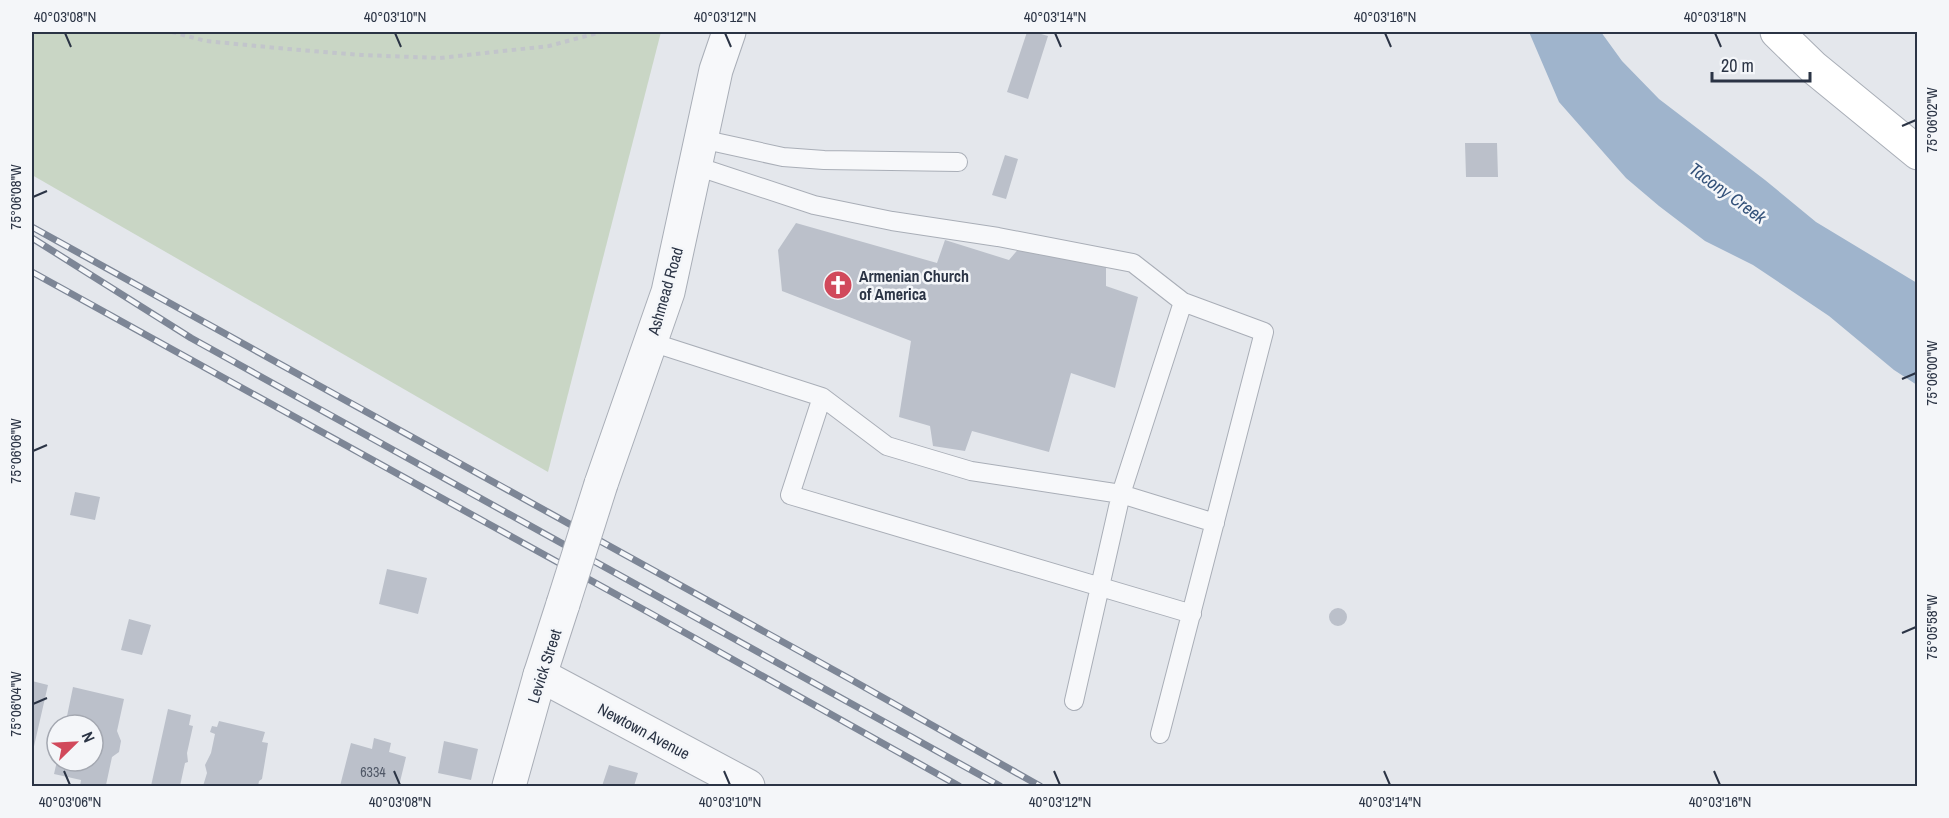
<svg xmlns="http://www.w3.org/2000/svg" width="1949" height="818" font-family="'Archivo Narrow',sans-serif">
<rect width="100%" height="100%" fill="#e4e7ec"/>
<path fill="#c9d6c5" d="M32 32H661L548 472 32 175Z"/>
<path fill="#9fb4cc" d="M1529 32H1601L1622 61 1659 99 1765 180 1816 222 1917 283V385L1894 370 1829 316 1753 265 1705 241 1659 206 1626 178 1559 102Z"/>
<path fill="#bbc0ca" d="M1027 32H1034L1048 36 1028 99 1007 92Z
M1465 143H1497L1498 177H1466Z
M1005 155 1018 159 1006 199 992 195Z
M796 223 937 263 945 240 1009 260 1021 246 1106 263V286L1138 297 1115 388 1071 373 1049 452 972 431 965 451 933 446 930 426 899 417 911 341 782 291 778 250Z
M75 492 100 497 95 520 70 515Z
M387 569 427 578 418 614 379 604Z
M1329 617a9 9 0 1 1 18 0a9 9 0 1 1-18 0Z
M129 619 151 625 142 655 121 650Z
M32 681 48 685 32 755Z
M73 687 124 699 117 731 121 741 119 752 112 757 106 785 103 786H80L81 780 54 774 57 761H93V725H62L63 720 66 721Z
M168 709 191 715 189 725 193 726 187 753 188 762 185 763 180 786H151Z
M219 721 265 732 262 742 268 743 262 779 259 781 258 786H203L207 773 205 765 211 753 215 734 210 732 212 726 217 727Z
M374 738 391 743 389 752 406 757 399 786H340L351 743 372 749Z
M444 741 478 749 471 780 438 773Z
M609 765 638 773 634 786H602Z"/>
<g fill="none" stroke-linecap="round" stroke-linejoin="round">
<g stroke="#a9aeb7" stroke-width="20">
<path id="service" d="M701 139 783 157 824 160 958 162
M696 166 814 205 892 221 998 237 1133 263 1183 302
M651 342 822 397 887 446 971 471 1121 494 1183 302 1264 332 1160 734
M822 397 790 495 1192 614
M1074 701 1121 494 1215 523"/>
</g>
<g stroke="#a9aeb7" stroke-width="35">
<path id="minor" d="M540 675 748 786"/>
</g>
<g stroke="#a9aeb7" stroke-width="35">
<path id="tertiary" d="M601 484 668 292 716 70 729 32
M509 786 540 675 563 604"/>
</g>
<g stroke="#a9aeb7" stroke-width="35">
<path id="secondary" d="M1777 32 1813 67 1918 153"/>
</g>
<path stroke="#c2c5cb" stroke-width="4" stroke-dasharray="4.5 4.5" stroke-linecap="butt" d="M172 32 206 41 288 49 361 55 440 58 549 46 601 32"/>
<use href="#service" stroke="#f7f8fa" stroke-width="18"/>
<use href="#minor" stroke="#f7f8fa" stroke-width="33"/>
<use href="#tertiary" stroke="#f7f8fa" stroke-width="33"/>
<use href="#secondary" stroke="#fff" stroke-width="33"/>
<g stroke="#7d8696" stroke-width="7">
<path id="rail" d="M32 227 850 679 1040 786
M32 238 191 338 1000 786
M32 272 648 612 959 786"/>
</g>
<use href="#rail" stroke="#f4f6f9" stroke-width="4.5" stroke-dasharray="14" stroke-linecap="butt"/>
<g stroke="#a9aeb7" stroke-width="35" stroke-linecap="butt">
<path id="tertiary-bridge" d="M563 604 601 484"/>
</g>
<use href="#tertiary-bridge" stroke="#f7f8fa" stroke-width="33"/>
</g>
<path fill="none" stroke="#2b3445" stroke-width="2" d="M65 33 71 47M395 33 401 47M725 33 731 47M1055 33 1061 47M1385 33 1391 47M1715 33 1721 47M1902 126 1916 120M33 197 47 191M1902 379 1916 373M33 451 47 445M1902 633 1916 627M33 704 47 698M64 771 70 785M394 771 400 785M724 771 730 785M1054 771 1060 785M1384 771 1390 785M1714 771 1720 785"/>
<defs>
<g id="church-disc" transform="scale(1.5)"><circle r="9.5" fill="#d1495b" stroke="#f4f6f9"/><path d="M-1.2-6h2.4v3.5h3.3v2.4h-3.3V6h-2.4V-.1h-3.3v-2.4h3.3Z" fill="#fff"/></g>
</defs>
<g fill-rule="evenodd">
<use href="#church-disc" x="838" y="285"/>
</g>
<g text-anchor="middle" dominant-baseline="central" stroke-width="5" stroke-linejoin="round" paint-order="stroke">
<g font-size="14" fill="#4f5766">
<text x="373" y="772">6334</text>
</g>
<g font-size="16" font-weight="bold" fill="#2b3445" stroke="#f4f6f9" text-anchor="start">
<text x="859" y="276">Armenian Church<tspan x="859" dy="18">of America</tspan></text>
</g>
<g font-size="16" fill="#2b3445" stroke="#f4f6f9">
<text transform="translate(665 291) rotate(-74)">Ashmead Road</text>
<text transform="translate(544 666) rotate(-72)">Levick Street</text>
<text transform="translate(644 731) rotate(28)">Newtown Avenue</text>
</g>
<g font-size="18" font-style="italic" fill="#34527a" stroke="#f4f6f9">
<text transform="translate(1728 193) rotate(36)">Tacony Creek</text>
</g>
</g>
<rect width="1949" height="818" fill="none" stroke="#f4f6f9" stroke-width="66"/>
<g transform="translate(75 743) rotate(66)"><circle r="28" fill="#f4f6f9" stroke="#a4a8b1" stroke-width="1.5"/>
<path d="M0-4.5L10 22L0 15L-10 22Z" fill="#d1495b"/>
<text y="-9" font-size="16" font-weight="bold" text-anchor="middle" fill="#2b3445">N</text>
</g>
<path d="M1712 72v9h98v-9" fill="none" stroke="#2b3445" stroke-width="3"/>
<text x="1721" y="72" font-size="18" fill="#2b3445" stroke="#f4f6f9" stroke-width="4.5" paint-order="stroke">20 m</text>
<rect x="33" y="33" width="1883" height="752" fill="none" stroke="#2b3445" stroke-width="2"/>
<g font-size="15" text-anchor="middle" fill="#2b3445">
<text x="65" y="22">40°03'08"N</text>
<text x="395" y="22">40°03'10"N</text>
<text x="725" y="22">40°03'12"N</text>
<text x="1055" y="22">40°03'14"N</text>
<text x="1385" y="22">40°03'16"N</text>
<text x="1715" y="22">40°03'18"N</text>
<text transform="translate(1932 120) rotate(-90)" y="5">75°06'02"W</text>
<text transform="translate(16 197) rotate(-90)" y="5">75°06'08"W</text>
<text transform="translate(1932 373) rotate(-90)" y="5">75°06'00"W</text>
<text transform="translate(16 451) rotate(-90)" y="5">75°06'06"W</text>
<text transform="translate(1932 627) rotate(-90)" y="5">75°05'58"W</text>
<text transform="translate(16 704) rotate(-90)" y="5">75°06'04"W</text>
<text x="70" y="807">40°03'06"N</text>
<text x="400" y="807">40°03'08"N</text>
<text x="730" y="807">40°03'10"N</text>
<text x="1060" y="807">40°03'12"N</text>
<text x="1390" y="807">40°03'14"N</text>
<text x="1720" y="807">40°03'16"N</text>
</g>
</svg>
